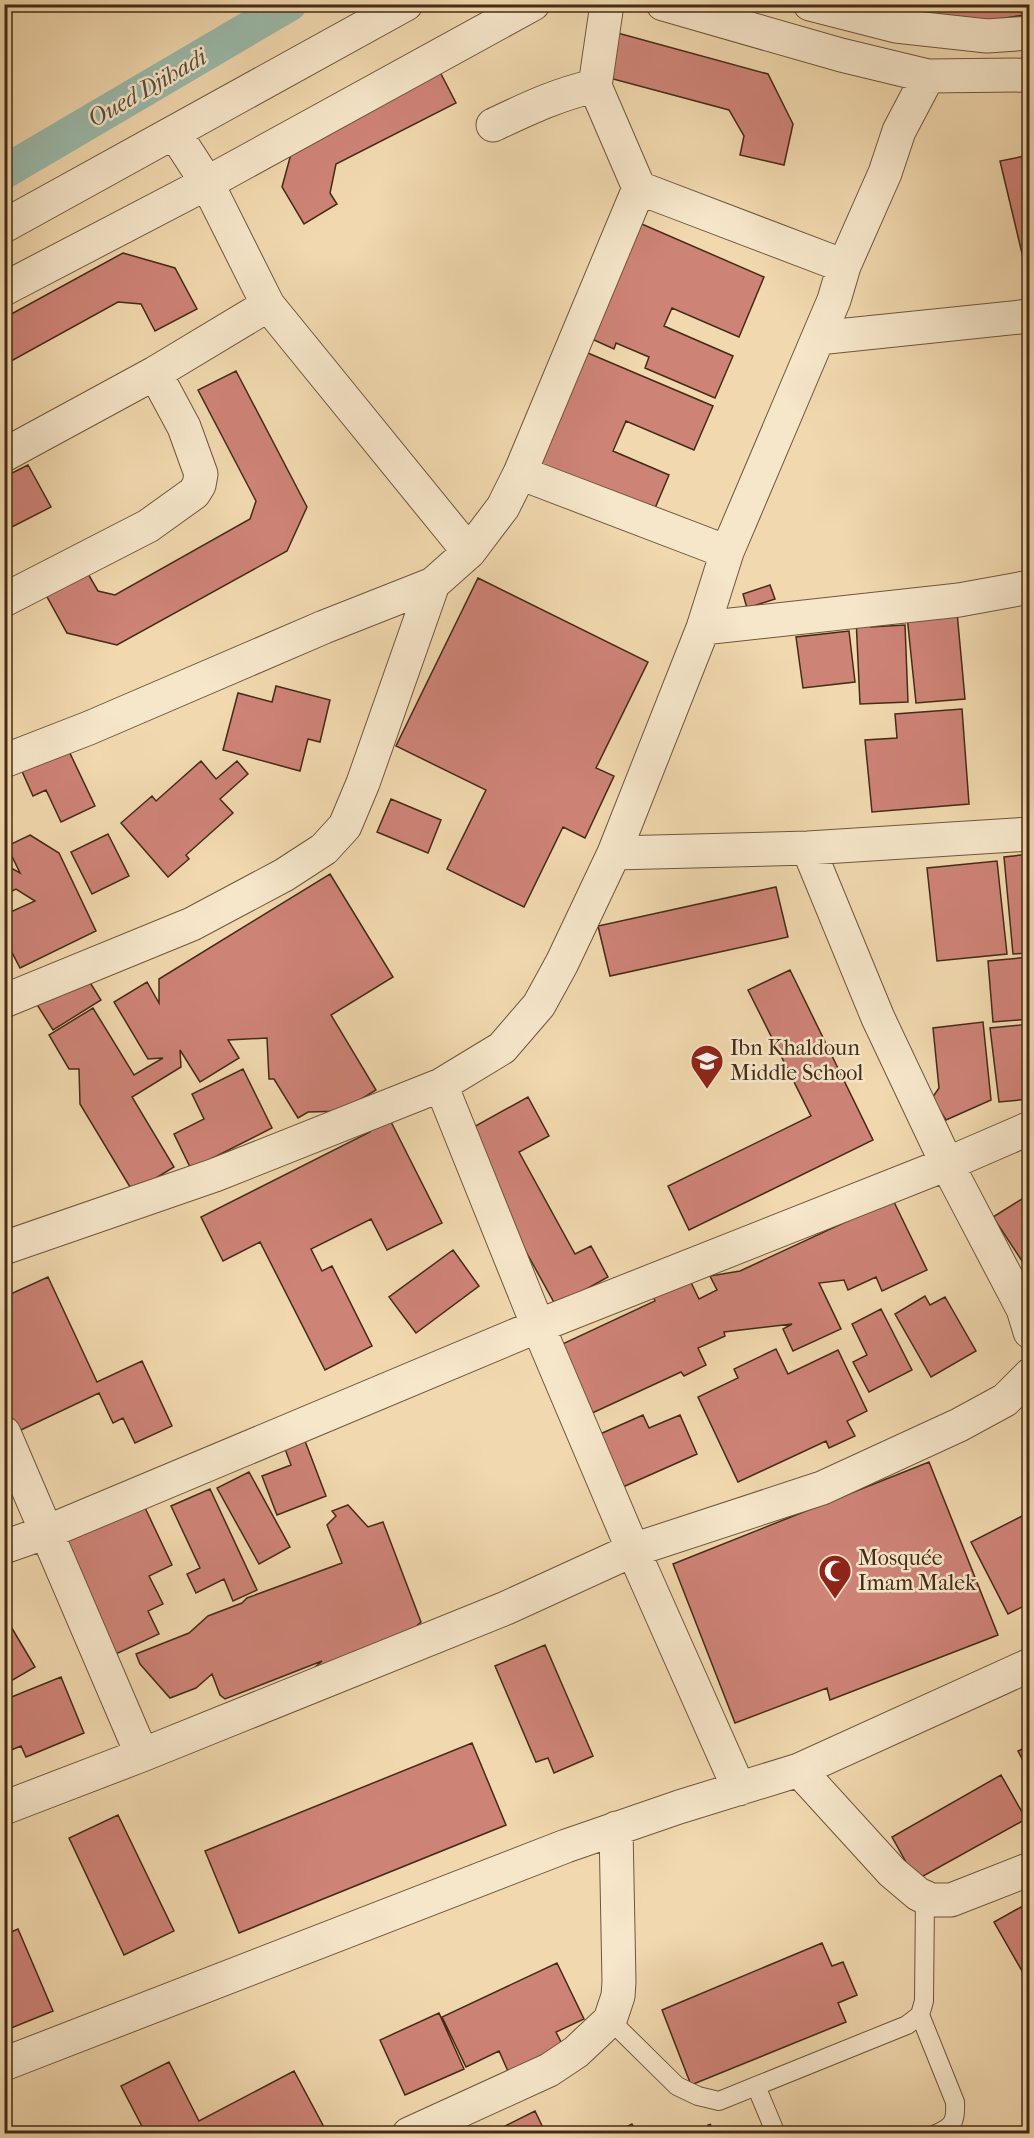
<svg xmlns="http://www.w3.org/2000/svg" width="1034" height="2138" font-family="'IM FELL French Canon',serif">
<rect width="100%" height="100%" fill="#f1d8ae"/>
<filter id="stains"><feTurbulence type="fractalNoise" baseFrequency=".00333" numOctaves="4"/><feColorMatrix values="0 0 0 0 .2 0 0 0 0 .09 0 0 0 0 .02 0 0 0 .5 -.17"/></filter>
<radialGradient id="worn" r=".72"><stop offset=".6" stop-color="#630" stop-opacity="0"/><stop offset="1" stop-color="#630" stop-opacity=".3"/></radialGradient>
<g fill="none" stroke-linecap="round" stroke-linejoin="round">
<path stroke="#9bbaab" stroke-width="34" d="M4 172 290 4"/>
</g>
<path fill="#ce8377" stroke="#442b16" stroke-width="1.5" d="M862 4H1023L1025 15 879 37Z
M614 32 768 74 793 124 784 165 740 155 744 136 729 110 602 76Z
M439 70 456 103 336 164 330 193 337 204 304 224 282 187 294 143Z
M1030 155V287L1000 161Z
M621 215 764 277 739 337 672 308 664 326 733 356 715 398 645 368 649 357 616 343 614 349 572 330Z
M123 253 175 268 197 309 155 331 141 304 118 302 4 365V318Z
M569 345 713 406 694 450 626 421 613 451 669 475 653 513 516 469Z
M236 371 307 507 287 551 117 645 67 633 46 595 87 572 98 591 115 595 250 519 256 501 198 390Z
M28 465 51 507 4 531V477Z
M478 578 648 662 596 768 614 776 585 838 563 827 524 907 447 869 486 790 396 746Z
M770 585 775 599 747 608 743 594Z
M957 612 965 699 916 703 907 616Z
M856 618H871V627L905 625 908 702 860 704Z
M849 631 855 682 803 688 796 637Z
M276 686 330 700 320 742 308 739 300 771 223 750 238 693 272 702Z
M962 709 969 804 872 812 865 740 897 738 895 714Z
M1023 717H1030V760H1027Z
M67 747 95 806 61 822 46 790 33 796 21 769Z
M201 761 216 779 237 761 248 774 220 799 233 813 186 855 189 859 168 877 121 823 152 796 156 801Z
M391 799 441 820 428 853 377 832Z
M108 834 129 876 92 894 71 852Z
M30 835 59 853 96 931 20 968 4 937V915L35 901 16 889 4 895V854L11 868 20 873 7 846Z
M1030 854V953L1013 954 1004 857Z
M997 861 1007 954 937 961 927 868Z
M330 874 393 977 331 1015 376 1090 342 1111 308 1112 298 1118 274 1079H269L267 1038 228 1040 239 1058 200 1082 180 1050 181 1067 132 1097 174 1167 133 1192 80 1104 79 1069H69L49 1035 93 1008 134 1075 163 1058 148 1059 114 1002 147 982 159 1003V979Z
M776 887 788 937 610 976 598 926Z
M1030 957V1019L993 1022 988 961Z
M790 970 873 1140 689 1230 668 1186 811 1116 748 990Z
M84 973 101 1000 53 1030 36 1003Z
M983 1022 991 1100 946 1120 932 1098 939 1088 933 1028Z
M1030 1024V1099L999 1102 990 1028Z
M243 1069 272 1128 191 1169 174 1134 204 1119 192 1094Z
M528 1097 549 1136 519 1152 575 1254 591 1246 608 1277 556 1306 461 1134Z
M385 1110 442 1223 387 1250 371 1219 311 1249 322 1271 332 1266 372 1346 325 1370 260 1242 223 1261 201 1217 370 1132 364 1121Z
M1030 1194V1273L993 1217Z
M893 1200 927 1270 882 1291 876 1277 848 1290 844 1280 819 1283 841 1329 793 1351 783 1329 792 1324 724 1332 725 1336 698 1348 706 1365 684 1376 681 1372 588 1415 556 1347 655 1301 649 1287 685 1270 699 1299 717 1290 710 1276 740 1271Z
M453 1250 479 1286 416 1333 389 1297Z
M48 1277 97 1382 142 1361 172 1426 135 1443 123 1418 113 1423 99 1393 4 1438V1297Z
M925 1296 930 1305 945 1297 976 1351 931 1377 895 1314Z
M881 1309 912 1370 869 1392 853 1362 867 1355 852 1324Z
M776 1349 788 1374 838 1350 867 1411 847 1421 855 1436 829 1448 826 1441 738 1482 698 1397 738 1378 734 1369Z
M643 1415 649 1428 680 1415 697 1454 596 1499 573 1446Z
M305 1441 326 1496 277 1515 262 1476 291 1465 285 1449Z
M929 1462 998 1635 830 1700 827 1688 735 1723 673 1564Z
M249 1472 290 1547 259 1564 217 1488Z
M210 1489 257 1590 233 1601 224 1579 196 1593 187 1574 200 1568 171 1506Z
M139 1495 172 1565 149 1576 163 1604 148 1611 159 1634 90 1666 44 1539Z
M348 1505 368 1527 383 1522 421 1622 410 1632 314 1668 322 1661 225 1699 220 1695 212 1674 196 1688 170 1698 140 1664 136 1654 189 1633 208 1616 242 1603 247 1598 342 1563 327 1525 336 1516 332 1511Z
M1030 1512V1603L1008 1614 971 1542Z
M10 1625 35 1667 4 1685V1628Z
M545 1645 593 1756 554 1773 548 1758 536 1762 495 1666Z
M61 1677 84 1733 26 1757 21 1746 4 1753V1700Z
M472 1743 506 1825 239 1933 205 1851Z
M1030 1745V1774L1018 1751Z
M1001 1775 1026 1819 916 1880 892 1837Z
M118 1815 174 1931 124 1955 69 1838Z
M1030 1902V1985L994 1922Z
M18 1929 53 2011 4 2031V1935Z
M822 1943 832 1966 843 1962 857 1995 838 2003 846 2022 691 2085 662 2010Z
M557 1963 584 2019 556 2032 566 2052 511 2078 499 2051 466 2067 442 2017Z
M439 2013 464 2069 405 2095 380 2040Z
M169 2062 199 2121 294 2071 325 2129 316 2134H146L121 2086Z
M535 2111 546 2134H489Z
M632 2124 637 2134H612Z"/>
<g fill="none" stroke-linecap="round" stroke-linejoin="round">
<g stroke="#6f563c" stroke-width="20">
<path id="lane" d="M920 2015 955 2102C956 2121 954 2126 936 2134
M610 2020 677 2086 698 2096 719 2101 907 2025 920 2015 924 2001 925 1897
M756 2086 776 2134"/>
</g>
<g stroke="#6f563c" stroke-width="35">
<path id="street" d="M663 4 841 55 928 76 1030 75
M810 4 896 26 987 36 1030 33
M595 86 639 188
M493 125C527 109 558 94 595 86L607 4
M174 132 207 183 268 305 469 552
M4 226 406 4
M4 289 207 183 533 4
M818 338 1030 316
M4 455 155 373 268 305
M520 473 727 552
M4 600 148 526 194 493 199 485 201 474 184 427 155 373
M703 628 959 600 1030 587
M4 761 89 728 324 627 433 584 469 552 503 507 520 473 639 188 844 266
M808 848 878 1018 947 1164 1023 1309 1030 1332
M614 853 808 848 1030 834
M4 1001 192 924 284 875 324 849 345 826 363 783 433 584
M441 1085 538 1326 633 1550 739 1789
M4 1248 215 1175 441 1085 502 1048 539 1005 562 963 614 853 703 628 727 552 834 300 844 266 885 173 899 131 928 76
M4 1433 142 1755
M4 1547 47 1532 538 1326 947 1164 1030 1128
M799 1770 892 1872 918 1894 931 1900H951L1030 1869
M4 1808 142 1755 506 1608 633 1550 822 1488 959 1425 1005 1400 1030 1375
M4 2064 566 1846 679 1807 799 1770 1030 1665
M409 2134 549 2070 576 2052 610 2020 618 1996 619 1982 616 1828"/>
</g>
<path stroke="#442b16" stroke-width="4" stroke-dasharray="4.5 3" stroke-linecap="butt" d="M709 2124 712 2134"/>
<use href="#lane" stroke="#f6e6ca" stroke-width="18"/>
<use href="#street" stroke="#f6e6ca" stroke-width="33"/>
</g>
<defs>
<g id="school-pin" transform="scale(1.725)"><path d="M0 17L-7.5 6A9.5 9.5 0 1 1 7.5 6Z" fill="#8f2418" stroke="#f6e6ca"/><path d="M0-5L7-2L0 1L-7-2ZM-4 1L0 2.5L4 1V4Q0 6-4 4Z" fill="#fff"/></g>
<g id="mosque-pin" transform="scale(1.725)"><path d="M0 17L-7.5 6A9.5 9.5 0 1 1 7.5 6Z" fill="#8f2418" stroke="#f6e6ca"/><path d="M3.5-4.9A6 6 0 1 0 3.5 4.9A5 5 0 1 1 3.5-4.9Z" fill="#fff"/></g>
</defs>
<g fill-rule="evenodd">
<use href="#school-pin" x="707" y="1061"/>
<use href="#mosque-pin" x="835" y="1571"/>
</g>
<g text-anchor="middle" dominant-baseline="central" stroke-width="5" stroke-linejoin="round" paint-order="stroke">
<g font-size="22" fill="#442b16" stroke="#f6e6ca" text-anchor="start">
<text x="730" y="1048">Ibn Khaldoun<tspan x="730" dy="25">Middle School</tspan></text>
<text x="858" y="1558">Mosquée<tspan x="858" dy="25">Imam Malek</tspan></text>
</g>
<g font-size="24" font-style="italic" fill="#5a4f3b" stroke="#f6e6ca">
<text transform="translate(147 88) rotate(-30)">Oued Djihadi</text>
</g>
</g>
<rect width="1034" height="2138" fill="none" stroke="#f1d8ae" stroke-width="24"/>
<rect x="6" y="6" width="1022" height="2126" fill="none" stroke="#442b16" stroke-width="3"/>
<rect x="12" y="12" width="1010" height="2114" fill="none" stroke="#442b16" stroke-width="1.5"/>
<rect width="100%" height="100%" filter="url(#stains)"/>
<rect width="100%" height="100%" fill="url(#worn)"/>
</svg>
